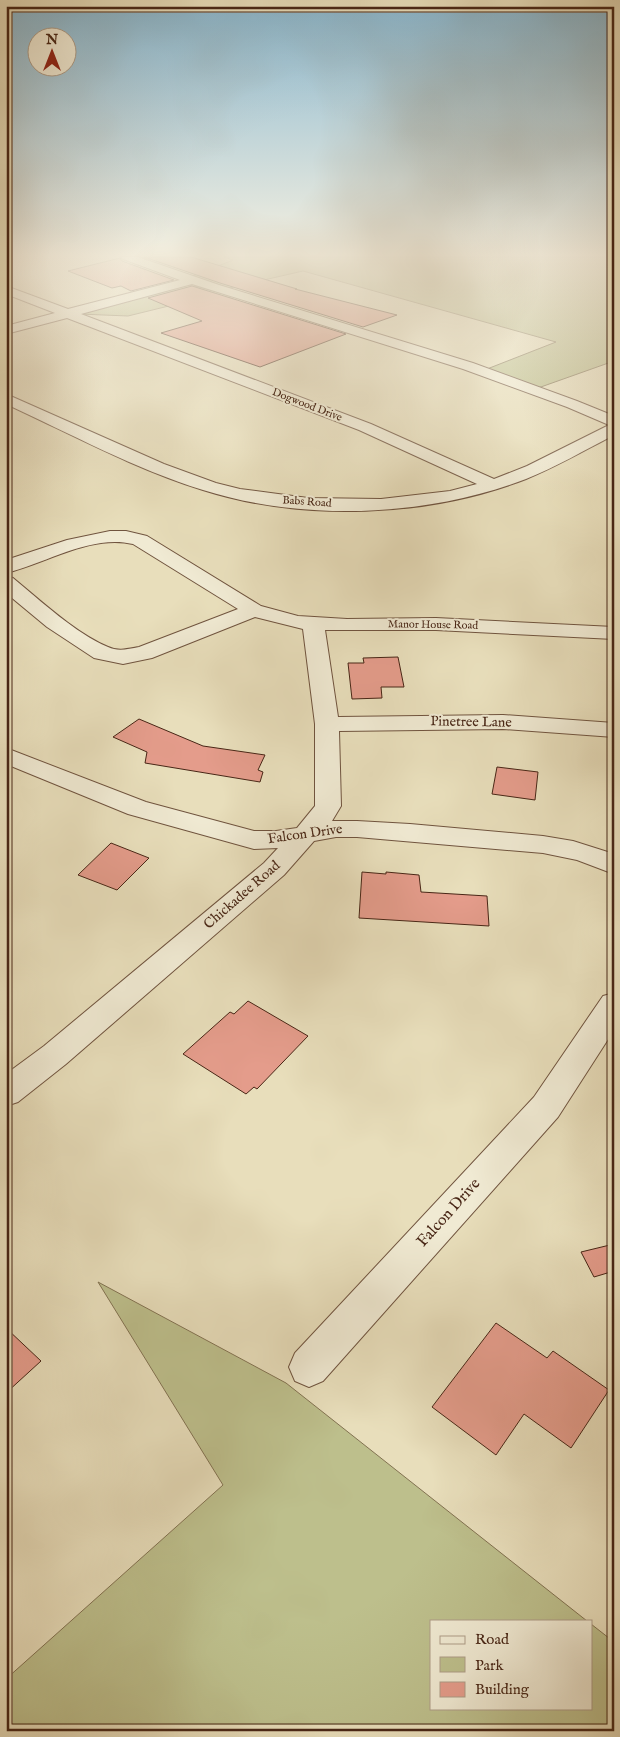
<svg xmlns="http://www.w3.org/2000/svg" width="620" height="1737" font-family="'IM FELL English',serif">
<rect width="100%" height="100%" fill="#e8debb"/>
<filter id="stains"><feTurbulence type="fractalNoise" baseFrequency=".004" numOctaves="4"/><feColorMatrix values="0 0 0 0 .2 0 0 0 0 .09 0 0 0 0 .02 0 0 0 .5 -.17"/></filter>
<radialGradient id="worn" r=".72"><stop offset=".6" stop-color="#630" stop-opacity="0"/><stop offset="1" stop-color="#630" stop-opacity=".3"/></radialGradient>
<path fill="#bdbf8c" stroke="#827251" d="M224 257H614V361L538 388 487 369 556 342 303 271 229 288 193 276 233 260Z
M187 285 199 287 234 296 217 301 185 302 128 316 79 314 177 287Z
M98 1282 286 1383 587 1621H431V1708H591V1624L614 1642V1731H6V1679L223 1485Z"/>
<path fill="#e49c8b" stroke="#482616" d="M144 257H191L297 289H295L397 315 363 327 220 283Z
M120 258 122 261 174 280 131 291 121 286 112 288 68 271Z
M192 286 346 334 260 367 161 333 202 321 148 298Z
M398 657 404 687H381L382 698 352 699 348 663H364L363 658Z
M139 719 203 746 265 755 258 770 263 772 260 782 145 763 147 752 113 737Z
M497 767 538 772 535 800 492 794Z
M111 843 149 858 117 890 78 875Z
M362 872 386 874V872L419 875 421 892 487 896 489 926 359 918Z
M248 1001 308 1036 257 1089 254 1087 246 1094 183 1054 230 1012 234 1014Z
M614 1244V1271L594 1277 581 1252Z
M496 1323 547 1358 553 1351 609 1390 571 1448 524 1414 496 1455 432 1407Z
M6 1328 41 1361 6 1393Z"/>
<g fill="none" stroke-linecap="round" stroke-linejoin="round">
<g stroke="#70543f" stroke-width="2">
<path id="minor" d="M121 257H138L219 285 473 363 577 401 614 416V435C585 450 556 467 526 479 428 517 304 522 203 490 135 469 71 434 6 404V394L164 464 216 483 240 489 308 498 381 499 450 491 477 484 359 430 67 318 6 334V326L55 313 6 294V286L68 309 180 280 123 259ZM192 284 463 369 567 407 609 425 527 466 494 479 371 424 81 314Z
M110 531H126L147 536 261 606 298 616 347 619 436 618 614 627V639L436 630H325L338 717 503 715 614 723V737L503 729 339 731 341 806 332 821H357L410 824 543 836 573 841 614 854V874L577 860 543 853 357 837H336L314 841 284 875 66 1064 18 1102 6 1106V1074L44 1046 264 863 278 848 254 849 128 814 6 764V748L146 802 254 831H276L297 828 315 806V724L303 629 255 617 152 658 123 664 94 658 47 627 6 593V576L13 578C41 601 75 633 108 647 118 652 128 649 139 647L238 609 133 544C91 534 47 563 6 573V560L67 540Z
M614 993V1030L558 1117 323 1381 309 1387 295 1381 289 1367 295 1353 534 1097 603 996Z"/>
</g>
<use href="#minor" fill="#f0ead3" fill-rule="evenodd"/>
</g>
<linearGradient id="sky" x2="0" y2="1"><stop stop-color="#88b7d0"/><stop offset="0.51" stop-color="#f5f0e0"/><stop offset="1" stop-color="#f5f0e0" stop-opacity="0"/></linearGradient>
<rect width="620" height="500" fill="url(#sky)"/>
<g text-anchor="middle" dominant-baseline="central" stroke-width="4" stroke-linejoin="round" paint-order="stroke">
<g font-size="11" fill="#482616" stroke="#f0ead3">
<text transform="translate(307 405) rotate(21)">Dogwood Drive</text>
<text transform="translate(307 502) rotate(4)">Babs Road</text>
<text transform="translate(433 625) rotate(1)">Manor House Road</text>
</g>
<g font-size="14" fill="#482616" stroke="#f0ead3">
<text transform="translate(471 722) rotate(1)">Pinetree Lane</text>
<text transform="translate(305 834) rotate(-8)">Falcon Drive</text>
<text transform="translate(242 895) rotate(-41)">Chickadee Road</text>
</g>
<g font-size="16" fill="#482616" stroke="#f0ead3">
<text transform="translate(449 1213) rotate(-48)">Falcon Drive</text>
</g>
</g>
<rect width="620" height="1737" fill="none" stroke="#e8debb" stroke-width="25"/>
<rect x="8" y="8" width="605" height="1722" fill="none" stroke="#482616" stroke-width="2.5"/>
<rect x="12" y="12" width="595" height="1712" fill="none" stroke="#482616"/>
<rect x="430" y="1620" width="162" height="90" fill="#f0ead3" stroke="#ad9c87"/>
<rect x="440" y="1636" width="25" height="8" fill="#f0ead3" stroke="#ad9c87"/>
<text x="475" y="1644" font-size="15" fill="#482616">Road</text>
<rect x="440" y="1657" width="25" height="15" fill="#bdbf8c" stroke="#ad9c87"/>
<text x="475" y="1670" font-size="15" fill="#482616">Park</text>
<rect x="440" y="1682" width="25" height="15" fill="#e49c8b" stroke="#ad9c87"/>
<text x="475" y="1694" font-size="15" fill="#482616">Building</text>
<g transform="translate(52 52)"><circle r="24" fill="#f0ead3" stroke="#ad9c87"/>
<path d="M0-4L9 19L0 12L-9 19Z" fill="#8f2418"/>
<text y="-8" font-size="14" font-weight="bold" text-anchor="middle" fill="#482616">N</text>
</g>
<rect width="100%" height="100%" filter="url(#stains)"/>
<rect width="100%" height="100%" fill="url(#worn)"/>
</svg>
